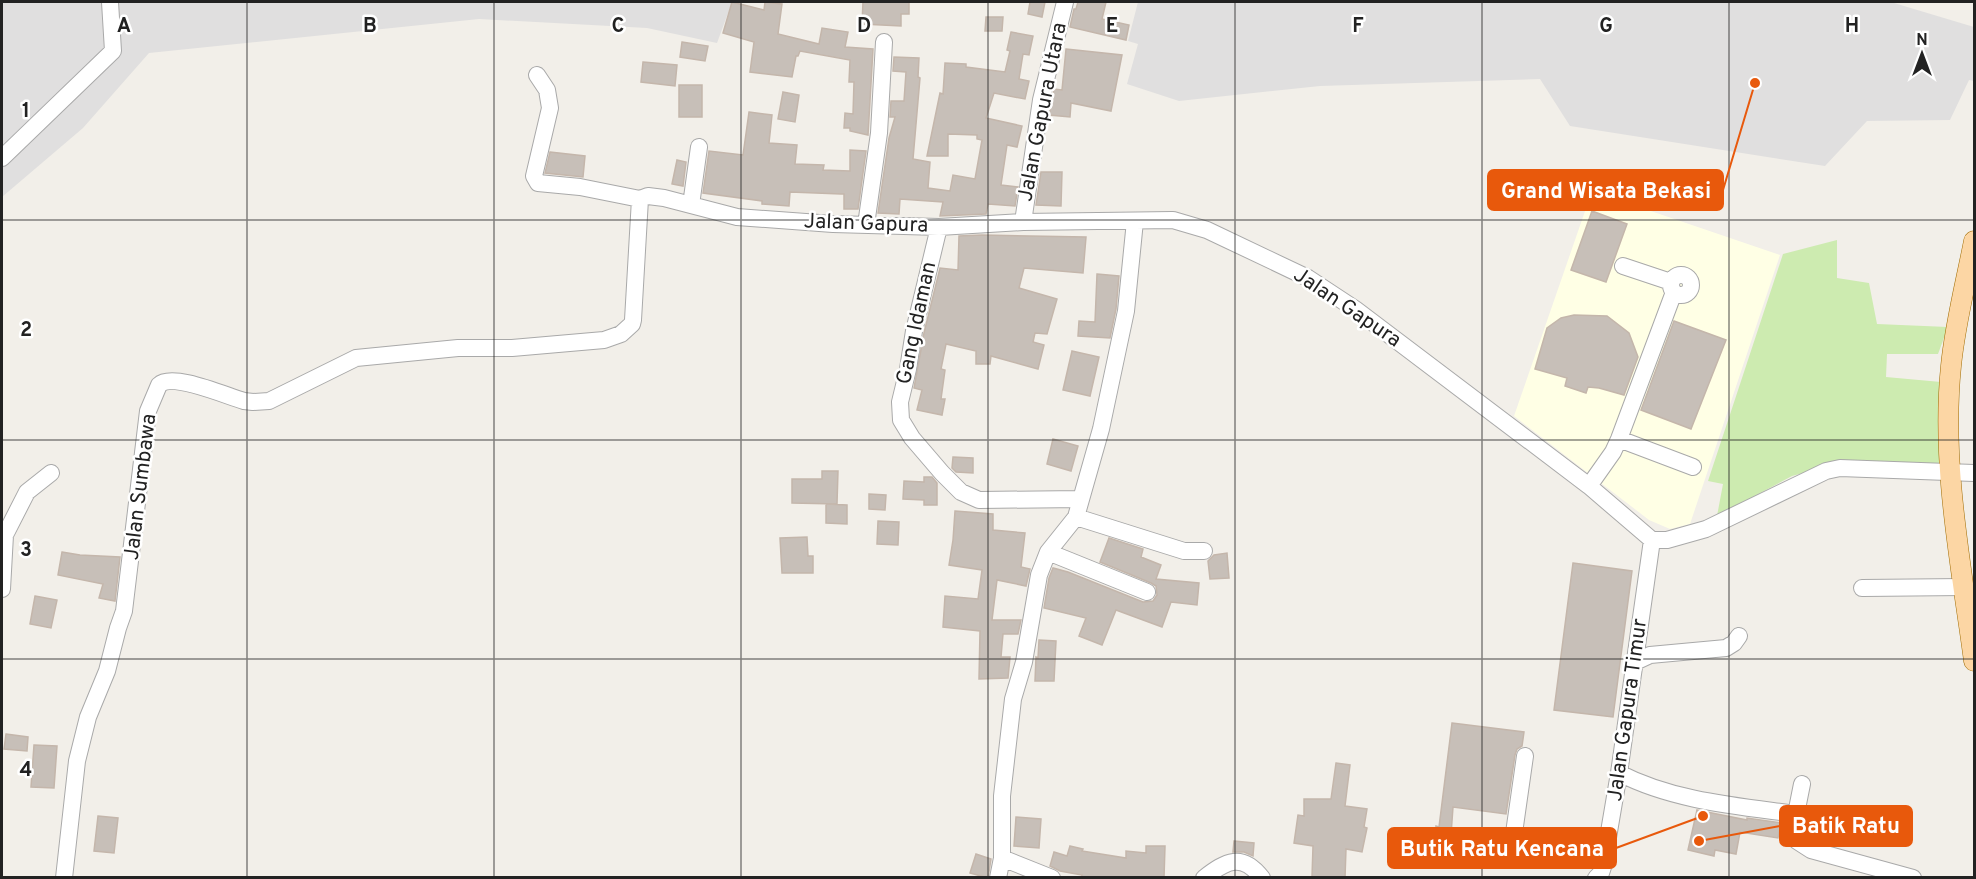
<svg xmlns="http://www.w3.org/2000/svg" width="1976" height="879" font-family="Overpass,sans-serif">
<rect width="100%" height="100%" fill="#f2efe9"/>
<path fill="#e0dfdf" d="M2 2H732L717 43 647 28 479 19 149 53 83 128 2 197Z
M1138 2H1894V3L1974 27V81L1969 80 1950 120 1867 121 1825 166 1570 126 1540 79 1320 86 1179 101 1127 84 1138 44 1128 41Z"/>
<path fill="#ffffe5" d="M1592 191 1780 255 1690 524 1670 529 1649 520 1514 416Z"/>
<path fill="#cdebb0" d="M1837 240V278L1869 283 1877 324 1948 327 1938 354H1887L1886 377 1941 382 1939 465 1847 461 1792 476 1717 516 1723 484 1708 481 1783 254Z"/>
<path fill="#c7bfb8" stroke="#c4b6ab" stroke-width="1.5" d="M732 2 764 10 765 2 782 4 778 34 819 44 822 28 848 32 845 47 873 49 868 135 850 131V128H844L845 113 853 114 854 82H849L850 60 800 51 798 56H796L792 77 750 72 754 42 723 33Z
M863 2H909V14H901V26L862 24Z
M1030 2H1045L1042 17 1028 14Z
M1078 2H1106L1102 19 1129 25 1126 40 1070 27 1074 9H1076Z
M986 17H1003L1002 31H985Z
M1011 32 1033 36 1029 55 1023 54 1019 79 1029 81 1025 99 994 93 986 118 1022 126 1017 147 1007 145 1001 185 1018 187 1015 206 988 204 986 214 940 216 943 202 900 199 899 214 878 213 889 138 895 117H890L891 101H904L906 72 893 71 894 57 919 58 918 77 920 78 913 159 930 162 928 188 950 191 953 175 975 179 982 140 977 139V135L948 134V156H927L940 93 943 94 945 63 966 64V67L1005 72 1010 51 1007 50Z
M682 42 708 46 705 61 680 57Z
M1066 49 1122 55 1111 111 1071 103 1070 117 1049 115 1054 89 1062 90Z
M643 62 677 65 675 86 641 82Z
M679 85H702V117H679Z
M783 92 799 95 795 122 778 119Z
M749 112 772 115 769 143 797 145 795 164 824 165 823 170 850 171V150L866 151 858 209H844V194H841L790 192 789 206 762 204V201L703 193 709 151 743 155Z
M550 152 585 156 583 177 545 173Z
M677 160 686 162 683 186 672 184Z
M1041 172H1062L1061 206 1036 205Z
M1592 211 1627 224 1606 282 1571 270Z
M982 235 1086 237 1083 273 1024 268 1019 288 1057 299 1047 334 1035 333 1033 342 1044 345 1038 369 991 356 990 364H976V351L946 344 941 369 945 370 941 399H945L942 415 917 410 922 390 914 388 924 333 940 268 958 270 959 236Z
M1097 274 1119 276 1116 309 1110 338 1078 336 1079 321 1095 322Z
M1574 315 1607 316 1629 333 1638 357 1624 395 1599 388 1588 387 1586 393 1565 386 1567 378 1535 369 1547 328 1561 318Z
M1674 321 1726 340 1691 429 1641 410Z
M1072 351 1099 357 1090 396 1063 390Z
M1053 439 1078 446 1071 471 1047 464Z
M953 457 973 458V473L956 472 952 468Z
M822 471H838L837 504 792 503V479H822Z
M924 477H932L937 483V505H924V500L903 499 904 481 924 482Z
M869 494 886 495 885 510 869 509Z
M826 504 847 505V524L826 523Z
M955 511 993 514V530L1025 533 1021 567 1030 569 1026 586 997 580 992 620H1021L1018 634H1003L1001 657H1010L1008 678 979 679 980 631 943 627 945 596 978 599 982 570 949 565 953 540Z
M878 521 899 522 898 545 877 544Z
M807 537 808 556H813V573H782L780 538Z
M1109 538 1143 549 1141 557 1161 565 1156 579 1199 583 1197 605 1171 602 1162 627 1116 610 1102 645 1079 636 1086 618 1044 608 1049 578 1053 568 1068 572 1143 602 1153 601 1157 595 1156 586 1151 583 1100 562Z
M62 552 80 555 120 557 115 601 99 598 103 584 58 575Z
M1227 553 1229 578 1210 579 1208 561 1214 555Z
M1573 563 1632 571 1613 717 1554 710Z
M35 596 57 600 51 628 30 624Z
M1039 640 1056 641 1054 681H1035L1036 657 1038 658Z
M1452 723 1524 732 1522 746 1517 749 1515 755 1506 814 1453 807 1451 835 1447 843 1450 850 1434 849 1436 826 1439 827Z
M6 734 28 737 27 751 4 749Z
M34 745 57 746 54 788 31 787Z
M1336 763 1350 765 1345 806 1367 809 1364 827 1367 828 1362 852 1346 849 1345 878 1312 877 1313 846 1294 843 1298 815 1304 816V799H1331Z
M1697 810 1747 820V818L1781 823 1778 838 1740 832 1736 854 1715 850 1714 856 1688 850Z
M98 816 118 818 114 853 94 851Z
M1016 817 1041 819 1039 848 1014 846Z
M1234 841 1254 843 1253 856 1244 852H1233Z
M1070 846 1083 849 1082 851 1126 858V851L1146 853V846H1165L1164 878H1081L1082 875 1060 871 1050 866 1054 852 1067 856Z
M976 854 991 859 988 878 970 873Z"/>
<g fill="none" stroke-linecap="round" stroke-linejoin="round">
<g stroke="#a9a9a9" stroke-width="18">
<path id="minor" d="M537 75 547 90 550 108 534 176 538 183 580 187 640 199 648 196 664 198 737 217 833 224 939 227 1023 222 1173 220 1207 230 1308 278 1355 309 1589 486 1652 540H1667L1706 529 1826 471 1840 468 1974 473
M2 158 113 51 110 2
M691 205 699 147
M1023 222 1041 100 1065 2
M866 225 879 133 884 42
M939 227 914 331 908 369 900 402 901 420 912 438 942 473 961 492 979 500 1081 499
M1623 266 1671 282
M1671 285a10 10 0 1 1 20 0a10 10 0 1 1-20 0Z
M1619 439 1693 467
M1589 486 1613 452 1619 439 1674 292
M1076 517 1184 551H1204
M1048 552 1147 592
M1862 588 1964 587
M2 589 5 535 27 492 51 473
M1635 662 1650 655 1726 648 1734 643 1739 636
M1619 773C1673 801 1737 806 1796 814L1797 841 1811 850 1913 878
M1796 814 1802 784
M1457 843 1606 854
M1512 847 1525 756
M1002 858 1052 878
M64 878 77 761 88 717 107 671 118 628 124 611 148 411 159 385C172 372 226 396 244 401L253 402 269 401 356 358 458 348H512L604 340 621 334 632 324 633 320 640 199
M998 878 1002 858V796L1013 699 1024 662 1039 575 1048 552 1076 517 1101 429 1126 311 1135 221
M1204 878C1226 861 1242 852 1262 878
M1596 878 1601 873 1603 867 1619 773 1652 540"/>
</g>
<g stroke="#a06b00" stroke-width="21">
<path id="major" d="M1974 241C1966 282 1955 324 1951 366 1941 464 1961 564 1974 661"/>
</g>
<use href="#minor" stroke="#fff" stroke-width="16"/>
<use href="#major" stroke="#fcd6a4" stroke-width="20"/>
</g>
<path fill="none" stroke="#222" stroke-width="1.5" stroke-opacity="0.55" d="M247 2V878M494 2V878M741 2V878M988 2V878M1235 2V878M1482 2V878M1729 2V878M2 220H1974M2 440H1974M2 659H1974"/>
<g text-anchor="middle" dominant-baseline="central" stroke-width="5" stroke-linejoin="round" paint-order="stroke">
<g font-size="21" fill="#222" stroke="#fff">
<text transform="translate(1043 112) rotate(-79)">Jalan Gapura Utara</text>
<text transform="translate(866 224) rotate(2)">Jalan Gapura</text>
<text transform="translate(1347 308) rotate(34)">Jalan Gapura</text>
<text transform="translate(917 323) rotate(-78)">Gang Idaman</text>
<text transform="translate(141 487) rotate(-83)">Jalan Sumbawa</text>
<text transform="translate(1628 710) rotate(-82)">Jalan Gapura Timur</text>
</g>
</g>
<g font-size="20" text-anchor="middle" font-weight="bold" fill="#222" stroke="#fff" stroke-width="5" stroke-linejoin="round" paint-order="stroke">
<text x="124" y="32">A</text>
<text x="370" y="32">B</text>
<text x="618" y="32">C</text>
<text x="864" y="32">D</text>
<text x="1112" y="32">E</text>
<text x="1358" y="32">F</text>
<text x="1606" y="32">G</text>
<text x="1852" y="32">H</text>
<text x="26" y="117">1</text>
<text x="26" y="336">2</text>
<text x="26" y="556">3</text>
<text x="26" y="776">4</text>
</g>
<path fill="none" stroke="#e8590c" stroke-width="2" d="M1755 83L1723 190M1699 841L1780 826M1703 816L1616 848"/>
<g fill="#e8590c" stroke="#fff" stroke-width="2">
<circle cx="1755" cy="83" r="6"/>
<circle cx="1699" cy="841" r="6"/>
<circle cx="1703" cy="816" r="6"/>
</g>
<g fill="#e8590c" stroke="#e8590c" stroke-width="2">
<rect x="1488" y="170" width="235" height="40" rx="6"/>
<rect x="1780" y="806" width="132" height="40" rx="6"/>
<rect x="1388" y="828" width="228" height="40" rx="6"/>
</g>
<g font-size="22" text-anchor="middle" font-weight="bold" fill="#fff">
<text x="1606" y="198">Grand Wisata Bekasi</text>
<text x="1846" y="833">Batik Ratu</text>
<text x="1502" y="856">Butik Ratu Kencana</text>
</g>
<rect width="1976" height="879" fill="none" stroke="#222222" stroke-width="6"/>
<g transform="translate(1922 54)" stroke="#ffffff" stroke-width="4.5" paint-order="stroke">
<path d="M0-4.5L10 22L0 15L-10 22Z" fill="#222222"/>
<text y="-9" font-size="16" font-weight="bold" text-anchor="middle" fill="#222222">N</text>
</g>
</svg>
